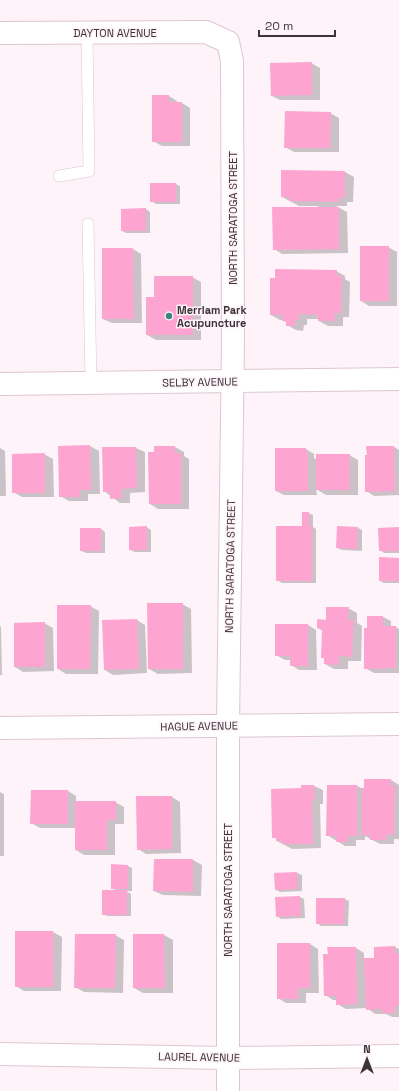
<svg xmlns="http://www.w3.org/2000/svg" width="399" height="1091" font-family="'Space Grotesk',sans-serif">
<rect width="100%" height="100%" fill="#fdf3f8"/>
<path fill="#0003" d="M311 63 320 68V100H280L272 96Z
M169 96 177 101V103H182L190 108V146H162L153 141Z
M330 113 339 118V152H294L285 147Z
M282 172H345L354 177 353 202H347V206H336L347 212 348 253 282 254 274 249 318 208V206H299L282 197Z
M176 184 180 186V204H156L151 201Z
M146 209 150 212V233H126L122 231V210Z
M388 247 397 252V306H369L361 301Z
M133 249 141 254 142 323H112L103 319Z
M336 271 345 276V279L350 282 349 317H343V326H328L319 321V319H307V325H304L303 331 296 330 287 325V323L283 320H280L271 315Z
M192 277 201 282V340H156L147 335Z
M90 446 99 451 100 494H88V501H69L60 496 59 447Z
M155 447H175L184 452V456L189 459V509H158L150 504Z
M394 447 399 450V495L374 496 366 491Z
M0 448 5 451 6 496H0Z
M103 448H136L145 452V492L130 493V503H120L104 491Z
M306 449 314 454V458L317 460 349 455 358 460V495H326L316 489 317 495H284L276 491Z
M44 454 53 459 54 497H22L13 492Z
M308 513 313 515V527L316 529V583H282L277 580Z
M146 527 151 530V552H135L130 550Z
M358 528 362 530V551L342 550 337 548Z
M399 528V553H384L380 550Z
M101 529 105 532V553H86L81 551Z
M399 559V583H384L380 581Z
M182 604 191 609 192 673 158 674 149 669Z
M90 606 99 611 98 674H66L58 669Z
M348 608 357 613V623L362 626 361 661H348V669H334L325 664V659L322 657 323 631 318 628 326 621Z
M383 617 391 621V627H396L399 629V673H374L365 668 368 629Z
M137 620 145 625 147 673 113 675 105 670Z
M44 623 53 628 54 671 23 672 15 667Z
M308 625 316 630 317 670H299L291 665V660H285L276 655Z
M0 626 1 627 2 675H0Z
M391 780 399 785V839H394V844H380L365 836V840H356V846H345L327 835 328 786H357L364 789Z
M302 786H314L323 790V804H320L321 848 292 849 277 841V839L273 837 302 789Z
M68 791 76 796V802H115L124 807V824H115V855H84L76 850V828H40L31 823Z
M0 792 4 794V856H0Z
M172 797 180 802 181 853 146 854 138 849Z
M155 860H193L202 865 201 896 163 895 154 891Z
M128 866 132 868V891H126L131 894V916H107L103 914 117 891 112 888Z
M297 873 302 875V891L280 892 276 890 275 874Z
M300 897 304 899 305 918 281 919 277 916Z
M344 899 349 901 348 926H321L317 923Z
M16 932H53L62 937 61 991H24L16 986Z
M115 935 124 940 123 993 84 992 75 987Z
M134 935H164L173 940V993H143L134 988Z
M310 944 318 949 319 993H306V1003H286L278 998Z
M395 947 399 949V1017H392L386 1014H375L367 1008 346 1009 337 1004V1000H333L325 995 329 955 356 948 364 953V959H375Z"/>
<path fill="#fda4d1" d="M312 62V95L271 96 270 63Z
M152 95H169V102H182V142H152Z
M285 111 331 112 330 148H284Z
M281 170 345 171V198H339V202L289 201V197H281Z
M150 183H176V202H150Z
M272 207H339V249L273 250Z
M146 208V231H121V209Z
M360 246H389V301H360Z
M102 248H133L134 319H102Z
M275 269 337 270V276H342L341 313H335V321H318V315L299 314V320H295V326H286V321H282V315H270V278H275Z
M154 276H193V335H146V297H154Z
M90 445 91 490H80V497H59L58 446Z
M154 446H175V453H181V504H149L148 452H154Z
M366 446H394L395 491 365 492V455H367Z
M102 447H136L137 488 121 489 122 498 110 499V492H103Z
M275 448H306V453H308V491H275Z
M45 453V493H12V454Z
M316 454H350V490H316Z
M302 512H309V526H312V581H276V526H302Z
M147 526V550H129V527Z
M337 526 358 527 357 549 336 548Z
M399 527V551H379L378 528Z
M80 528H101V551H80Z
M379 557 399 558V581H379Z
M147 603H183V669H148Z
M57 605H91L90 669H57Z
M326 607H349L348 620H354L352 657 339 656V665L324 664V658H321L322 629 317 628V619L326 620Z
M367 616H383V626H396V668L364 669V628H367Z
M137 619 139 669 104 670 102 620Z
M45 622V667H14V623Z
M275 624H308V666H290V656H275Z
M364 779H391V786H395L394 835H386V840H370V835H361L362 788H364Z
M301 785H314L315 799H312L313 844H282V841H276V838H272L271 789 301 788Z
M327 785H357V836H348V842H336V836H326Z
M31 790H68V824H30Z
M136 796H172V849L137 850Z
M75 801H116V820H107V850H75Z
M154 859H193V892L153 891Z
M111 864 128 865V889H111Z
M297 872 298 889 275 890 274 873Z
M102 890H127V915H102Z
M300 896 301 916 276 917 275 897Z
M316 898H345L344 924H316Z
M15 931H53V987H15Z
M75 934H116L115 988H74Z
M133 934H164L165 988H133Z
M277 943H310V988H298V999H277Z
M395 946V953H399V1006H395V1013H382V1009L366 1010 364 958H374V947Z
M327 947H356L357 1004 336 1005V996H324L323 954H328Z"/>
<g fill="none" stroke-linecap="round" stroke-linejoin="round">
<g stroke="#dec6d1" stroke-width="12">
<path id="service" d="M59 176 89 171 87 33
M88 224 91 383"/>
</g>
<g stroke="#dec6d1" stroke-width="24">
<path id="minor" d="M0 33 206 32 228 42 232 61 233 340 228 726V1091
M0 728 399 724
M0 1054 228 1058 399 1056"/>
</g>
<g stroke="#dec6d1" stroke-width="24">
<path id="secondary" d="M0 384 399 379"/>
</g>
<use href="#service" stroke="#fff" stroke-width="11"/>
<use href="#minor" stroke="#fff" stroke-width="22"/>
<use href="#secondary" stroke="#fff" stroke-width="22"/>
</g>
<circle fill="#3b8486" stroke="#fdf3f8" stroke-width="1.5" cx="169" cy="316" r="4"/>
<g text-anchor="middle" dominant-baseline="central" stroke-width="3" stroke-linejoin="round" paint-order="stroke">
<g font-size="11" fill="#3d3338" stroke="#fdf3f8">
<text x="115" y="33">DAYTON AVENUE</text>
<text transform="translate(233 218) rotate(-90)">NORTH SARATOGA STREET</text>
<text transform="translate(200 382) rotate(-1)">SELBY AVENUE</text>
<text transform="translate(230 566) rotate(-89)">NORTH SARATOGA STREET</text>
<text transform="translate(199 726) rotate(-1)">HAGUE AVENUE</text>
<text transform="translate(228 890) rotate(-90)">NORTH SARATOGA STREET</text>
<text transform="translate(199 1057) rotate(1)">LAUREL AVENUE</text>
</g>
<g font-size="11" font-weight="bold" fill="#3d3338" stroke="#fdf3f8" text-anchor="start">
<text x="177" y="310">Merriam Park<tspan x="177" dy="13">Acupuncture</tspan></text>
</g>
</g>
<g transform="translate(367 1059)" stroke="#fdf3f8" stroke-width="3" paint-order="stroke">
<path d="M0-3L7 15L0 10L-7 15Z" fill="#3d3338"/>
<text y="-6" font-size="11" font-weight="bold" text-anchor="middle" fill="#3d3338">N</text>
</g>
<path d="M259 30v6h76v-6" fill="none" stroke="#3d3338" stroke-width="2"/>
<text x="265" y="30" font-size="12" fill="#3d3338" stroke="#fdf3f8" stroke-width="3" paint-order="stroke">20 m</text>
</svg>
